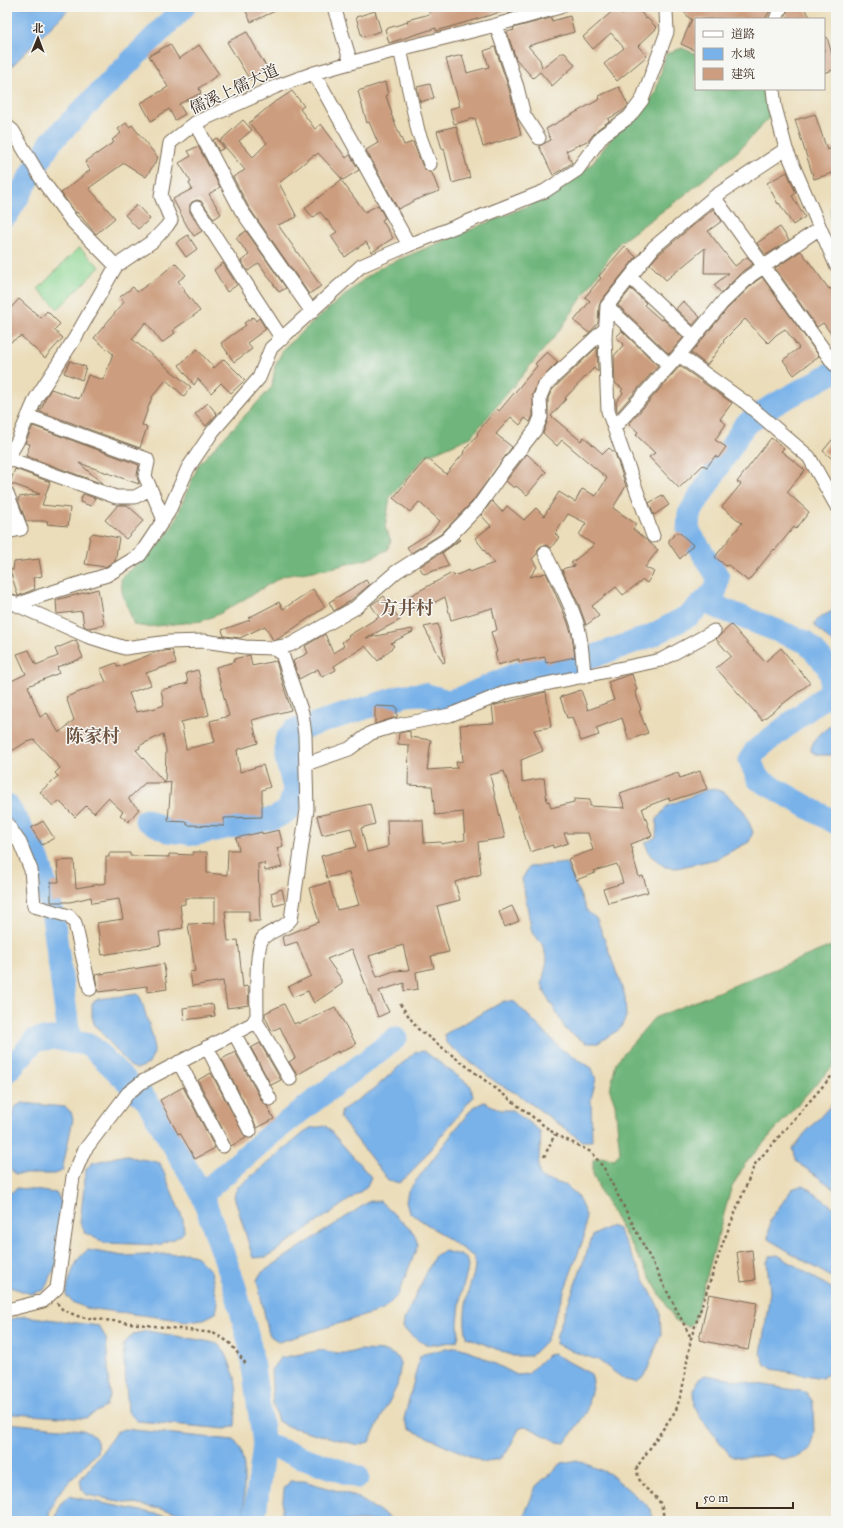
<svg xmlns="http://www.w3.org/2000/svg" width="843" height="1528" font-family="'IM FELL Great Primer','Noto Serif SC',serif">
<rect width="100%" height="100%" fill="#f6f6f2"/>
<filter id="ink" filterUnits="userSpaceOnUse"><feTurbulence type="fractalNoise" baseFrequency=".025" numOctaves="2"/><feDisplacementMap in="SourceGraphic" scale="8" xChannelSelector="R" yChannelSelector="G"/><feConvolveMatrix kernelMatrix="1 2 1 2 8 2 1 2 1" color-interpolation-filters="sRGB"/></filter>
<filter id="wash" filterUnits="userSpaceOnUse"><feTurbulence type="fractalNoise" baseFrequency=".012" numOctaves="4" result="noise"/><feDisplacementMap in="SourceGraphic" scale="16" xChannelSelector="R" yChannelSelector="G"/><feGaussianBlur stdDeviation="0.9" result="paint"/><feColorMatrix in="noise" values="0 0 0 0 0 0 0 0 0 0 0 0 0 0 0 0 0 1.4 0 .05"/><feComposite in="paint" operator="in"/></filter>
<g filter="url(#wash)">
<rect width="100%" height="100%" fill="#ebddb9"/>
<path fill="#8ad591" stroke="#628058" d="M836 193V230C828 218 830 205 836 193Z
M79 247 100 267 58 309 38 289Z"/>
<path fill="#6fb67b" stroke="#55704c" d="M682 48 696 54V89H765L770 117 737 152 686 194 619 243 560 330 471 437 426 456 390 497 385 527 391 541 387 550 368 559 331 568 283 576 221 613 202 621 147 627 134 625 122 592 121 578 158 546 174 524 185 496 199 464 272 387 275 366 284 348 320 316 363 280 381 267 554 195 591 165 613 136 639 114 655 94 666 54Z
M836 944V1063L813 1087 745 1164 731 1189 694 1322 688 1327 675 1320 602 1195 593 1174V1160L599 1157 614 1159 620 1153 615 1104 610 1090 616 1062 654 1018Z"/>
<path fill="#79b2e9" stroke="#5a6e84" d="M7 7H71L7 71Z
M836 609V647L815 626V622L821 617Z
M836 721V755H817L811 751C811 738 827 729 836 721Z
M711 788 724 792 744 811 753 832 749 842 716 859 677 868 665 867 650 855 645 843 656 837 657 819 667 806Z
M566 863 587 911 597 919 625 996 626 1017 620 1029 598 1043H586L566 1030 545 993 542 984 547 960 542 944 532 933 522 879 529 867Z
M138 994 141 999 153 1038 154 1053 149 1064 137 1069 130 1066 94 1024 92 1016V1003L98 999Z
M504 1001 515 1002 561 1049 592 1068 596 1079 591 1099 592 1141H582L519 1095 497 1083 446 1043 445 1034Z
M424 1051 471 1086 473 1097 410 1174 399 1183 388 1180 340 1118 342 1110 374 1089 415 1052Z
M836 1100V1190L797 1162 793 1149 805 1133Z
M484 1102 501 1110H512L540 1131C543 1147 535 1163 541 1178L565 1185 577 1195 586 1215 584 1237 546 1341 531 1356H513L467 1337C463 1323 465 1307 468 1293 471 1278 477 1273 474 1257L409 1212 406 1202 408 1191 472 1108Z
M22 1103 65 1107 71 1112 73 1119 62 1171 54 1174H15L8 1166 7 1148V1139L15 1107Z
M326 1126 371 1177 367 1186 359 1193 267 1257 253 1258 234 1196 237 1188 310 1128Z
M125 1155C137 1160 148 1159 160 1163L183 1219 184 1232C176 1241 169 1238 160 1245L105 1243 85 1233 80 1222 86 1169 92 1163Z
M803 1185 836 1209V1280L768 1239 770 1220 792 1189Z
M17 1188 56 1193 61 1201 56 1266 44 1290 31 1294 7 1286V1199L9 1194Z
M370 1201H380L414 1233 418 1245 398 1295 383 1310 279 1342 269 1335 257 1280 261 1273Z
M611 1226 618 1229 660 1310 661 1334 645 1376 637 1382 625 1380 598 1360 577 1353 556 1344 557 1334 593 1235Z
M88 1250 123 1256 188 1253 197 1257 211 1271 218 1303 216 1313 204 1319 188 1321 86 1308 72 1302 66 1295C68 1281 75 1257 88 1250Z
M445 1251 466 1257 468 1266 467 1273 461 1294 458 1324 459 1335 457 1341C426 1346 427 1349 403 1328L404 1320 435 1255Z
M778 1255 836 1291V1355L829 1373 822 1378 772 1369 764 1363 761 1354 770 1292 767 1262 770 1256Z
M25 1316 99 1326 106 1338 110 1396 105 1407 86 1418H75L13 1414 7 1410V1320Z
M148 1331 216 1343 225 1351 235 1377 237 1393 235 1426 226 1429 137 1421 128 1412 123 1345 133 1334Z
M458 1347 470 1351 517 1375 528 1374 547 1355 554 1354 591 1374 593 1382 586 1413 565 1443 557 1442 526 1426 519 1429 507 1452 499 1459 483 1462 409 1429 404 1419 420 1356 428 1352Z
M322 1350 337 1353H349L359 1350 386 1351 396 1356 401 1364 397 1386 369 1442 358 1445 286 1426 278 1421 273 1406 271 1370 280 1358Z
M705 1375 806 1392 813 1402 814 1432 810 1449 798 1457 782 1459 771 1455 742 1458 730 1455 700 1417 695 1406 694 1390 698 1379Z
M7 1423 83 1430C95 1435 99 1439 97 1452L57 1495 50 1510 48 1521H7Z
M124 1429 234 1440 240 1448 244 1466V1512L238 1521H224L87 1495 82 1490 80 1480 105 1448 116 1432Z
M577 1460 610 1474 651 1509 653 1521H522L536 1486 562 1463Z
M290 1481H304L355 1496 395 1521H281L284 1489Z
M69 1496 82 1499 191 1521H55L60 1504Z"/>
<g fill="none" stroke-linecap="round" stroke-linejoin="round">
<path stroke="#79b2e9" stroke-width="23" d="M7 215 51 142 184 7
M704 602 806 642 826 664 832 678 829 693 755 751 750 760 758 779 836 823
M7 805 32 845 40 864 53 917 70 1042
M146 820 168 831 196 834 275 818 289 810 294 789 286 758V740L293 731 406 695 424 694 448 701 463 697 518 673 563 667 651 636 690 615 716 590 718 577 688 530 689 514 744 426 770 407 836 371
M7 1072 35 1040 53 1038 90 1045 147 1101 202 1194 235 1287 250 1346 264 1444 254 1521
M202 1194 271 1134 396 1038
M264 1444 358 1477"/>
</g>
<g id="blocks">
<path fill="#cc9d7e" fill-rule="evenodd" d="M244 7H284L251 22Z
M427 7H530L509 13 508 10 436 31V28L389 43 385 29 408 22 407 20 430 14Z
M633 7H637L646 19 647 18 657 28 638 46 647 56 617 81 604 64 624 48 611 33 593 49 583 37 616 8 622 15Z
M680 7H772L765 19H696V51L681 44 692 19H690Z
M789 7H803L812 19H789L786 15Z
M375 11 381 31 362 37 356 17Z
M570 16 574 32 528 46 540 60 542 68 561 53H565L575 65 552 86 540 72 533 78 516 59 507 32 514 30 513 28 551 18 552 21Z
M247 32 257 50H256L268 69 250 80 227 42Z
M827 37 836 69 824 73V38Z
M170 44 179 59 199 45 219 74 199 88 201 93 179 104 185 114 175 120 169 109 151 121 141 103 168 87 149 56Z
M495 47 509 89 521 135 483 147 475 118 454 124 450 109 460 106 446 59 462 55 467 73 489 67 484 51Z
M385 82 388 95 386 96 392 114H391L404 145 413 142 423 167 430 173H432L439 191 418 199 398 209 366 150 378 143 369 122 367 123 358 91Z
M430 84 434 98 420 102 417 87Z
M619 87 628 105 624 110 608 119 609 121 598 129 589 140 566 151 572 163 553 175 539 146 551 140 546 129 600 99 599 96Z
M292 91 304 106 300 109 315 129 321 124 346 158 350 155 359 170 343 180 318 153 315 156 314 155 279 183 297 217 278 225 321 286 309 294 248 206 233 177 245 170 220 141 243 120 252 130 239 141 253 157 267 143 249 123 277 100V101Z
M815 114 827 150 836 147V172L814 179 795 120Z
M126 123 129 127 132 125 158 158 146 177 124 163 89 188 115 218 96 234 77 212 76 213 61 193 90 170 85 162 114 142 112 140 121 133 118 129Z
M456 126 470 178 452 183 444 148 442 149 437 131Z
M217 138 224 148 219 151 213 140Z
M198 146 220 187 209 194 221 214 214 219 201 201 197 200 192 202 190 205V212L202 231 194 236 187 226 173 199 192 189 189 183 191 182 179 163 191 156 188 151Z
M787 172 796 193 792 196 805 217 793 225 779 203 778 204 767 183Z
M341 180 365 212 378 205 385 218 382 220 393 238 372 252 366 242 345 257 331 236 337 232 320 212 313 218 305 208Z
M137 205 150 219 138 229 125 215Z
M713 209 722 221 708 231 735 266 747 257 753 264 744 270 721 293 714 285 729 273H704L705 248 666 280 650 264 660 253Z
M780 227 789 240 766 255 757 243Z
M246 231 286 288 279 292 259 263 248 271 241 261 249 255 236 238Z
M188 235 197 249 186 257 176 243Z
M625 246 636 257 601 301 599 306 598 323 589 333 574 321 590 301 585 297 601 278 599 276Z
M801 251 829 289 830 288 836 297V340L823 323 817 327 775 268Z
M175 263 186 275 178 281 185 290 184 291 200 311 173 330 175 333 162 343 146 322 132 339 191 387 184 396 166 380 152 397 142 425 147 427 140 448 39 411 40 409 41 410 46 397 51 389 79 399 88 375 103 380 113 354 94 338 124 302 120 297 133 287 137 292 160 276Z
M223 263 237 285 227 292 214 270Z
M762 277 819 356 794 375 783 360 799 348 785 329 776 335 768 343 745 319 723 341 724 342 707 365 691 353 727 309 755 282Z
M631 289 646 303 644 305 661 320 663 319 683 338 669 354 618 305Z
M19 299 41 318 47 311 60 324 54 330 63 338 45 358 21 336 7 344V312Z
M683 301 700 317 693 325 676 309Z
M253 317 256 321 259 318 266 329 247 343 252 349 234 362 221 343 246 325 244 323Z
M622 331 658 366 617 412 616 402 623 393 621 391 623 389 615 383 614 356 624 344 616 337Z
M597 347 598 372 594 368 565 398 566 399 551 416 581 441 584 437 603 454 609 448 615 453 626 486 613 508 636 524 633 529 658 550 645 567 654 572 647 583 643 580 623 595 616 587 592 606 599 616 586 625 579 605 562 570 565 568 575 566 571 563 594 545 579 535 586 523 568 514 555 534 559 537 551 548 546 545 541 546 538 549 537 554 532 559 537 567 530 577 546 573 567 620 572 635 575 657 546 663 545 657 519 662V659L498 665 495 653 497 652 491 632 497 630 492 608 451 620 445 597 416 612 408 597 452 573 454 576 469 570 470 572 494 563 475 538 491 526 481 515 492 501 502 512 507 506 524 520 536 508 544 516 559 492 575 502 582 489 596 496 607 478 562 440 557 446 543 433 548 420V398L552 390Z
M197 349 214 368 224 359 245 380 231 393 221 383 211 393 198 379 194 385 179 365Z
M547 352 558 362 538 382 533 394V416L530 422 525 418 520 425 511 417 496 434 512 447 472 502 441 534 411 553 407 547 430 533 440 521 419 502 410 512 393 498 427 458 446 474 464 453 463 452 478 434 477 433 488 419 497 409 499 411 537 366 535 364Z
M70 361 86 367 82 380 64 373Z
M680 366 732 403 720 419 726 424 715 440 726 447 718 458 715 456 707 467 703 465 679 488 649 457 655 453 636 435 638 432 629 424Z
M208 403 217 414 206 426 195 414Z
M33 426 139 465 137 475 139 484 79 463 103 484 26 456 30 444 25 443Z
M836 435V462L823 451Z
M771 438 784 448 781 451 805 470 787 492 809 512 796 529 794 527 775 550 774 549 748 581 728 565 726 566 715 557 742 523 722 507 741 484 737 482Z
M527 454 546 472 527 495 516 486 514 488 506 481Z
M15 469 50 482 42 505 70 508 68 526 47 524 48 521H26L18 500 19 497 40 494 10 483Z
M83 494 95 498 91 506 80 502Z
M662 495 669 505 654 515 649 503Z
M118 505H127L144 520 126 539 105 520Z
M93 533 119 538 115 561 105 567 85 564 90 536Z
M676 533H680L693 545 680 559 669 543V540Z
M459 539 460 540 442 553 449 566 424 574 419 567 450 547Z
M39 559 42 576 33 578 35 589 18 596 10 570H13L14 562Z
M366 580 369 585 350 601 334 611 329 602Z
M98 589 104 625 88 628 84 626 82 611 57 614 56 600Z
M313 589 325 607 278 639 273 640 265 626 240 638 224 636 222 630 250 620 248 618 279 602 283 609Z
M384 596 400 620 366 638 412 629 413 632 391 643 394 646 378 661 365 646 334 666 336 670 322 677 318 669 299 679 293 661 308 653 305 646 325 634 333 653 344 646 342 642 349 637 348 636 379 617 371 605Z
M438 624 445 662 443 663 424 627Z
M731 625 765 662 781 648 810 683 762 720 716 668 731 656 716 639Z
M76 640 83 658 57 667 59 673 28 686 40 717 47 713 59 733 74 720 66 697 106 682 100 669 116 663 118 667 157 652 172 650 176 663 146 673 151 685 129 693 136 712 156 708 164 705 161 690 188 683 186 673 198 670 209 715 181 722 186 749 215 742 210 721 229 716 216 667 234 662V659L250 655 252 666 276 661 291 710 252 720 258 743 237 750 240 772 263 765 270 787 262 790V817L224 818V826L187 825V822L168 821 171 782 165 783 166 750 163 734 139 746 140 748 136 750 165 783H145L129 798V800L139 809 128 822 120 815 123 812 108 798 94 813 86 806 75 817 59 801 53 806 40 792 58 776 55 773 60 768 34 740 28 742V741L7 754V683L26 674 17 654 29 650 36 665 58 656 55 649Z
M632 674 637 690 635 691 641 710 639 711 648 733 629 740 622 718 596 728 599 735 581 741 572 717 567 718 560 697 581 690 588 710 614 700 608 682Z
M546 692 551 727 534 730 543 751 521 760 522 782 544 778 547 802 549 801 551 808 574 802V799L590 800V806L625 808 620 793 678 773 680 778 700 771 707 789 670 801 669 798 642 808 652 836 631 844 633 853H632L639 877 643 876 648 892 608 903 603 889 623 883 617 864 594 871 595 873 576 880 568 859 593 850 588 833H564L568 843 553 848V845L530 852 504 771 490 775 505 838 478 842 481 874 455 882 460 900 437 906 449 952 431 956 434 968 416 972 418 989 404 991V983L379 991 389 1012 378 1017 352 949 327 959 342 980V984L314 1003 308 991 293 997 288 987 311 976 297 942 284 946 282 937 319 922 309 888 329 882 337 910 359 905 349 872 327 878 321 856 356 847 351 828 322 835 317 816 370 804 375 824 361 828 367 852 388 847 387 820H423L424 843 441 842V844L465 840 463 812 435 815 432 786 408 785 409 745 398 744 399 733 410 731V737L431 740 427 770 457 768 456 762 463 761 460 725 494 723 492 706ZM403 945 409 970 394 971 377 977 369 956Z
M375 706 397 707V717L375 724Z
M43 821 54 838 42 845 31 828Z
M279 830 283 846 277 848 282 867 265 871 264 863 258 864 260 921H249V911H225L228 941 238 940 243 987 248 986 249 1005 227 1008 223 981 192 986 190 972 195 971 188 924 215 923V898H185V904L180 905 183 928 159 932 161 945 102 955 97 923 123 919 119 899 92 903 91 897 70 902H51V882H59L57 861 74 860 76 888 106 883V857H109V853H130V856L169 857V854L193 855V852H207V873L227 875 228 850H239L236 838 262 832V834Z
M282 889 285 903 274 906 271 893Z
M512 906 519 921 505 927 499 912Z
M164 964 167 989 147 992V986L98 992 95 975Z
M213 1004 215 1016 184 1020 183 1008Z
M284 1004 294 1024 298 1022 299 1024 335 1007 356 1044 338 1053V1051L297 1075 289 1062 295 1058 280 1027 272 1031 265 1017V1013Z
M260 1043 281 1080 271 1085 251 1048Z
M235 1052 263 1103 267 1106 274 1119 257 1128 222 1059Z
M211 1073 246 1138 231 1146 198 1080Z
M183 1087 215 1148 195 1159 180 1133 178 1134 160 1100Z
M752 1250 755 1280 741 1282 737 1252Z
M709 1294 757 1303 748 1350 699 1340Z"/>
</g>
</g>
<g filter="url(#ink)">
<use href="#blocks" fill-opacity="0" stroke="#796954" stroke-width="1"/>
<g fill="none" stroke-linecap="round" stroke-linejoin="round">
<g stroke="#796954" stroke-width="15">
<path id="minor" d="M334 7 351 63
M776 19 781 7
M496 25 517 87 524 115 539 138
M400 49 418 131 430 164
M314 73 409 245
M773 89 775 107 786 149 836 265
M195 123 241 210 312 312
M7 126 13 131 42 180 71 220 116 266
M714 197 834 364
M197 208 282 339
M630 277 694 337
M607 306 669 365
M679 355 746 403 809 457 836 505
M28 416 147 459 148 462 145 476 164 520
M614 428 679 355 722 303 750 276 820 228
M7 458 116 497H135L150 489
M7 459 17 442 36 398 75 338 116 266 153 241 167 226 171 220 161 196 170 143 195 123 275 87 314 73 400 49 496 25 560 7
M7 493 21 529 7 532
M653 536 608 411 605 338 607 306 654 247 714 197 786 149
M545 553C556 577 571 602 578 627 582 644 583 660 584 677
M7 599 17 605 87 636 125 648 169 642 204 641 245 647 273 648 290 645 355 608 396 572 446 540 478 507 507 466 536 429 541 417 540 397 545 385 606 328
M17 605 40 596 107 575 140 555 168 513 188 468 213 431 259 378 271 348 361 266 409 245 545 191 577 170 603 135 629 117 642 100 667 32 666 11 664 7
M306 764 349 749 371 733 394 726 450 715 507 692 661 660 714 631
M7 824 20 843 31 870 34 906 69 916 75 923 90 989
M255 1019 290 1079
M234 1033 270 1099
M207 1047 250 1131
M179 1062 223 1146
M7 1310 43 1301 57 1288 73 1177 84 1151 128 1093 142 1082 252 1024 257 1017C257 1002 255 947 263 938 269 931 284 929 291 919L307 810 305 735 302 713 282 654 273 648"/>
</g>
<path stroke="#796954" stroke-width="2.5" stroke-dasharray="3 3" stroke-linecap="butt" d="M7 797 10 795
M400 1004 418 1029 555 1134 591 1152 604 1168 691 1338
M544 1157 555 1134
M57 1303 63 1310 80 1317 213 1333 229 1342 246 1364
M663 1521C666 1489 637 1496 637 1467L676 1410 682 1391 691 1338 724 1240 755 1164 836 1071"/>
<use href="#minor" stroke="#fff" stroke-width="13"/>
</g>
</g>
<g text-anchor="middle" dominant-baseline="central" stroke-width="3" stroke-linejoin="round" paint-order="stroke">
<g font-size="16" fill="#3b2a1e" stroke="#f6f6f2">
<text transform="translate(234 89) rotate(-25)">儒溪上儒大道</text>
</g>
<g font-size="18" font-weight="bold" fill="#6e5240" stroke="#f6f6f2">
<text x="407" y="608">方井村</text>
<text x="93" y="736">陈家村</text>
</g>
</g>
<rect width="843" height="1528" fill="none" stroke="#f6f6f2" stroke-width="24"/>
<rect x="695" y="18" width="130" height="72" fill="#f6f6f2" stroke="#aba49d"/>
<rect x="703" y="31" width="20" height="6" fill="#ffffff" stroke="#aba49d"/>
<text x="731" y="38" font-size="12" fill="#3b2a1e">道路</text>
<rect x="703" y="48" width="20" height="12" fill="#79b2e9" stroke="#aba49d"/>
<text x="731" y="58" font-size="12" fill="#3b2a1e">水域</text>
<rect x="703" y="68" width="20" height="12" fill="#cc9d7e" stroke="#aba49d"/>
<text x="731" y="78" font-size="12" fill="#3b2a1e">建筑</text>
<g transform="translate(38 38) rotate(1)" stroke="#f6f6f2" stroke-width="3" paint-order="stroke">
<path d="M0-3L7 15L0 10L-7 15Z" fill="#3b2a1e"/>
<text y="-6" font-size="11" font-weight="bold" text-anchor="middle" fill="#3b2a1e">北</text>
</g>
<path d="M697 1502v6h96v-6" fill="none" stroke="#3b2a1e" stroke-width="2"/>
<text x="703" y="1502" font-size="12" fill="#3b2a1e" stroke="#f6f6f2" stroke-width="3" paint-order="stroke">50 m</text>
</svg>
